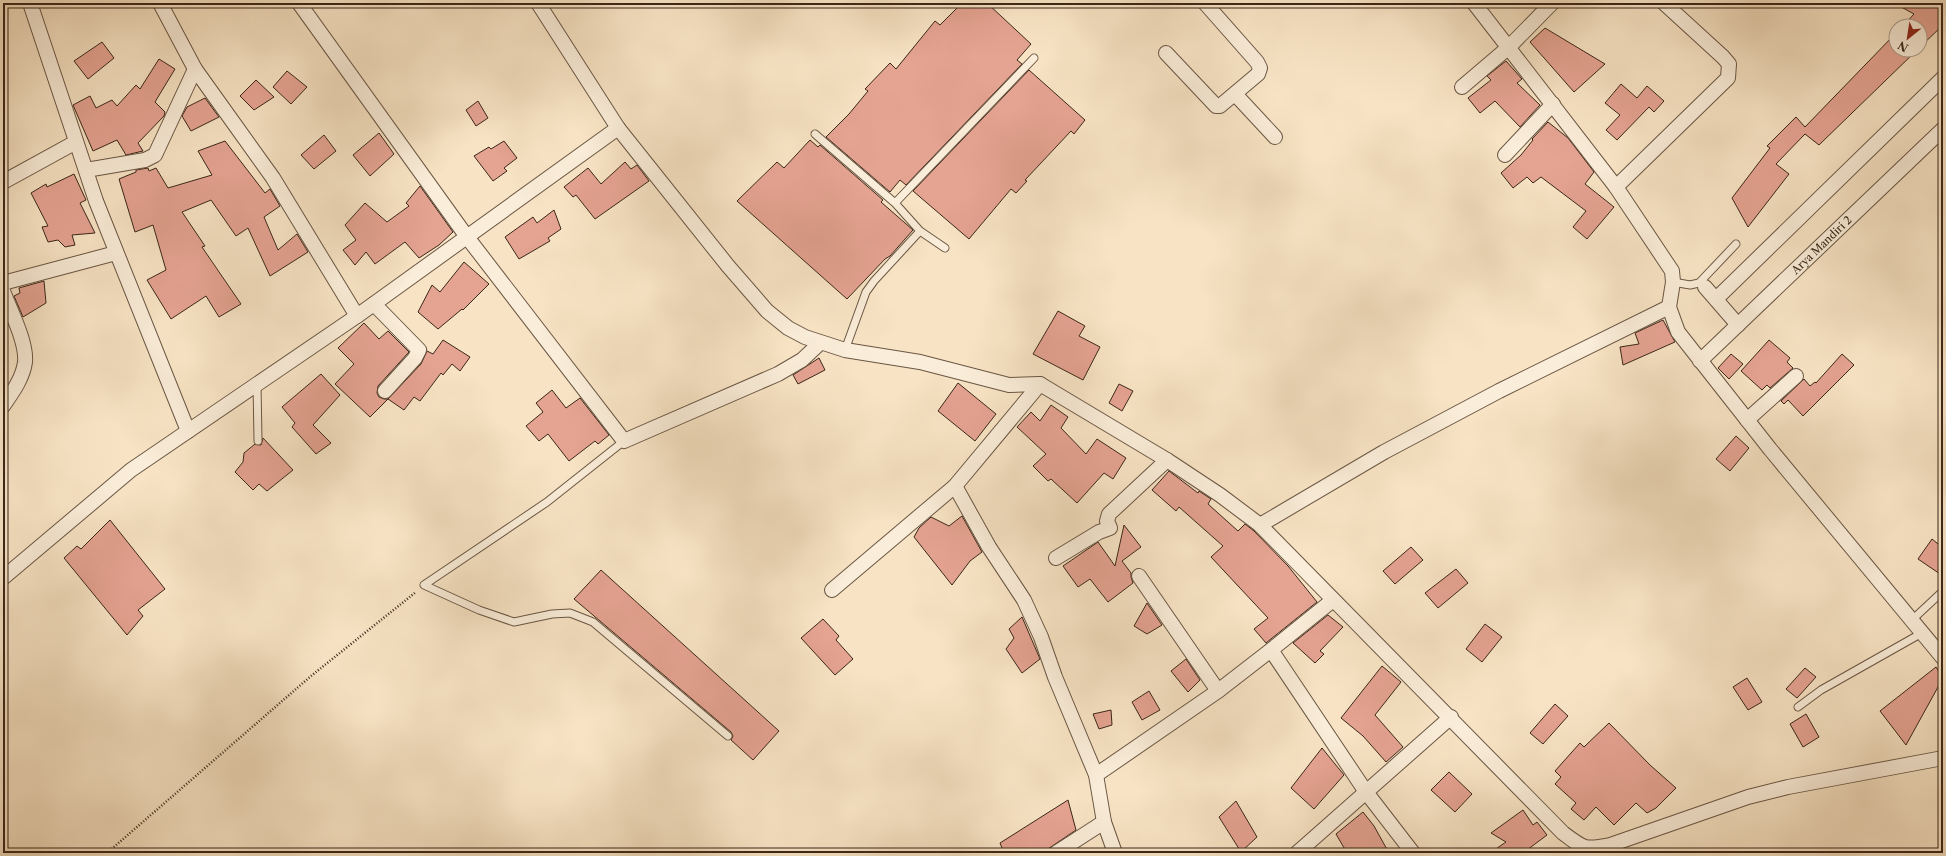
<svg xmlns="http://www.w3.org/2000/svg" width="1946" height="856" font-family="'Libre Caslon Text',serif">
<rect width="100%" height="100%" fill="#f8e4c5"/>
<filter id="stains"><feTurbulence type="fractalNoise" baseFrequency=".005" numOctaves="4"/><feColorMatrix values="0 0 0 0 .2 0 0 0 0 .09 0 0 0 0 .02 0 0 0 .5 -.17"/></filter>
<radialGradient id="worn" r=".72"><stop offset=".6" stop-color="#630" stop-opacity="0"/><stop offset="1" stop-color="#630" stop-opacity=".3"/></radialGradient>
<path fill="#e5a392" stroke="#3a2718" d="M962 3H987L1031 44 1017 60 1022 64 906 185 900 180 890 192 826 137 849 114 868 91 865 89 890 63 896 69 935 21 940 25Z
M1894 3H1943V25L1920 47V26H1903L1914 14Z
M1545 28 1605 64 1574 92 1530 42Z
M1896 33V50H1917L1819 145 1805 134 1776 164 1789 174 1748 227 1732 198 1770 148 1767 146 1796 117 1805 127Z
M102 42 114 58 88 79 74 61Z
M159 59 175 69 155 102 165 112 164 116 138 143 143 151 126 155 117 140 93 151 73 105 90 96 96 108 112 100 117 106 136 85 140 89Z
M1506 61 1522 79 1517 83 1540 105 1520 127 1495 101 1480 113 1468 98 1491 80 1487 76Z
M1029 70 1085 120 1074 134 1071 131 1025 180 1027 181 1016 193 1011 189 969 239 913 191Z
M287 71 307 87 291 104 273 87Z
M256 80 274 97 254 110 240 96Z
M1621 84 1637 98 1647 86 1664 101 1654 112 1649 107 1617 140 1606 130 1620 115 1605 103Z
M205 98 219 117 191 131 182 116 187 107Z
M478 101 488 118 476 126 466 110Z
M1548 122 1568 138 1594 172 1585 184 1614 207 1587 239 1573 227 1586 211 1541 177 1533 183 1527 177 1513 188 1501 173 1521 155 1533 140 1532 139Z
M379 133 394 154 370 176 353 155Z
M324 135 336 151 314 169 301 155Z
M810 140 818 147 820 145 883 200 881 202 913 230 890 256 885 259 847 299 737 201 777 162 784 168Z
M225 141 265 193 270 189 280 206 264 217 278 250 297 234 308 252 270 276 248 228 236 236 211 200 182 212 205 246 202 247 241 304 219 317 206 296 171 319 147 280 166 270 153 225 135 232 119 179 136 172V170L148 168 149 171 156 168 168 188 212 175 198 151Z
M504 141 517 158 504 168 507 171 493 181 474 156 489 147 491 149Z
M625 162 631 169 637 165 649 181 595 219 576 195 573 197 564 187 588 168 601 184Z
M74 174 86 200 80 203 95 233 72 235 75 245 65 247 58 240 48 242 42 227 48 226 31 193 46 184 47 187Z
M420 186 453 232 439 245 419 258 405 242 375 264 366 252 355 265 343 250 356 240 345 225 365 203 387 222 409 206 406 203Z
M554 210 561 229 548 238 550 241 519 259 505 237 533 217 537 223Z
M464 262 489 284 463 310 462 309 438 329 418 312 432 285 440 292Z
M44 281 46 303 23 317 14 296 20 293 19 288Z
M1058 311 1085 326 1079 336 1100 347 1083 380 1033 354Z
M1663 320 1675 342 1623 365 1620 347 1639 344 1635 333Z
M364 323 379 339 388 331 409 352 378 386 377 393 379 397 384 399H388L370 417 335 384 354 364 338 348Z
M443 340 470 357 460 371 452 364 443 375 441 373 420 401 414 397 404 410 388 399 421 364 427 351 433 354Z
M1769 340 1790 358 1787 362 1793 368 1770 388 1767 385 1762 390 1741 371Z
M1731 354 1743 364 1729 379 1718 368Z
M1842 354 1854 365 1803 416 1788 400 1784 404 1781 401 1804 379 1810 386 1815 382 1816 383Z
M819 358 825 370 798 384 793 375Z
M321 374 340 395 313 425 331 443 316 454 292 427 295 423 282 407Z
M958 383 996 414 975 441 938 411Z
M1119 384 1133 391 1122 411 1109 403Z
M552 390 566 408 580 398 609 435 598 444 595 441 569 461 548 434 539 441 526 426 543 412 536 403Z
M1051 405 1068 417 1061 428 1086 454 1097 439 1126 458 1113 479 1104 473 1077 503 1051 479 1048 481 1033 466 1046 454 1017 427 1031 412 1040 421Z
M1736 436 1749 448 1730 471 1716 459Z
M263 438 293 470 267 491 259 484 253 490 235 472 243 462 244 453 255 444 261 445Z
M1169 471 1198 493 1199 491 1211 499 1208 504 1238 531 1245 524 1254 531 1288 566 1317 602 1266 643 1254 629 1268 618 1211 557 1223 546 1179 507 1176 511 1152 490Z
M962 516 982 552 970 561 952 585 914 537 919 528 931 517 949 526Z
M110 520 165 589 138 610 143 616 127 635 64 558 77 546 81 549Z
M1124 525 1141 547 1122 561 1131 573V577L1133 583 1108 602 1090 579 1078 587 1063 566 1098 542 1115 566Z
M1932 539 1943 548V576L1918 559Z
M1411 547 1423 560 1395 584 1383 571Z
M1456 569 1468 583 1438 608 1425 593Z
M601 570 779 731 753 760 731 740 733 736 731 732 574 599Z
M1147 603 1162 625 1147 634 1134 626Z
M1328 615 1343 627 1320 651 1324 654 1315 663 1293 643Z
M1022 617 1040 659 1022 673 1006 649 1014 638 1009 629Z
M823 619 839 636 836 640 853 659 835 675 801 638Z
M1485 624 1502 637 1482 662 1466 649Z
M1186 659 1200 680 1188 692 1171 671Z
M1382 666 1401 682 1375 715 1403 747 1386 762 1363 736 1341 718Z
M1936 667 1943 678 1906 745 1880 711Z
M1805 668 1816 677 1797 698 1786 689Z
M1747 678 1762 702 1748 710 1733 687Z
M1149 691 1160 710 1142 720 1132 702Z
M1555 704 1568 716 1543 744 1530 733Z
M1111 710 1112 725 1099 729 1093 714Z
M1806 714 1819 737 1803 747 1790 724Z
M1609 723 1650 765 1676 788 1656 808 1647 813 1636 803 1614 825 1596 807 1584 820 1571 809 1576 803 1555 784 1561 777 1555 771 1580 743 1584 747Z
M1322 748 1344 775 1314 809 1291 788Z
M1449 772 1472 794 1455 812 1431 790Z
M1068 800 1076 830 1042 853H1004L1000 843Z
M1236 801 1257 837 1241 852 1219 817Z
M1523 810 1533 825 1537 822 1547 835 1523 853H1490L1506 842 1491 833Z
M1363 812 1374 826 1389 853H1347L1336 834Z"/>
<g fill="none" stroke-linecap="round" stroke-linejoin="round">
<g stroke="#6a5643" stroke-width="9">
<path id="lane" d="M815 134 895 203 920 231 874 281 866 292 845 350
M895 203 1034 58
M920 231 945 248
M1673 282 1690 285 1699 283 1736 244
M257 384 258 441
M424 585 479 610 514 622 552 614 570 613 593 622 728 736
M424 585 547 502 624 441
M1912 620 1943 591
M1798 707 1821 690 1922 633"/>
</g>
<g stroke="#6a5643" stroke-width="16">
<g id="street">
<path d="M30 3 96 201 188 431"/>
<path d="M160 3 195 69 273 178 357 316"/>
<path d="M299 3 467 237 624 441 778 374 802 360 820 343"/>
<path d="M538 3 618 128 728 266 767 311 788 328 805 337 845 350 920 362 1009 385 1040 384 1167 460 1220 495 1260 525 1563 833C1584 849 1585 850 1610 845L1748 797 1788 787 1943 758"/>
<path d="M1474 3 1616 187 1672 271 1673 282 1669 307 1678 332 1770 449 1943 658"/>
<path d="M1166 53 1216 106H1220L1258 74 1260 68 1257 62 1205 3"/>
<path d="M1462 87 1509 47 1552 3"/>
<path d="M1235 94 1275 137"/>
<path d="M1505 155 1553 104"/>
<path d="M86 170 145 160 155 155 195 69"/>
<path d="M3 182 76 142"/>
<path d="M1616 187 1728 78 1729 64 1723 57 1664 3"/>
<path d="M3 283 116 253"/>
<path d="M1705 287 1738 325"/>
<path d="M3 291C10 310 27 342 25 362 23 378 12 393 3 406"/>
<path d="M1716 299 1943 78"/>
<path d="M374 304 419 350 415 358 385 391"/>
<path id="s1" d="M1700 361 1943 129"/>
<path d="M1747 420 1796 376"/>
<path d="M955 486 989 547 1024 600 1041 637 1055 677 1096 775 1104 822 1115 853"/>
<path d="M1260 525 1384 452 1499 391 1669 307"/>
<path d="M1056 558 1099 532 1110 528 1107 521 1109 514 1167 460"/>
<path d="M1139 576 1218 691"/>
<path d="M3 578 131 470 357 316 618 128"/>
<path d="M832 590 955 486 1040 384"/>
<path d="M1271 650 1366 792 1413 853"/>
<path d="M1096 775 1218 691 1271 650 1333 600"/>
<path d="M1056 853 1104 822"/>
<path d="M1297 853 1451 717"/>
</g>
</g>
<path stroke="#3a2718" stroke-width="2.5" stroke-dasharray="1 2" stroke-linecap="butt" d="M107 853 311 676 416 592"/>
<use href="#lane" stroke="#faedd9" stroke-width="7"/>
<use href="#street" stroke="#faedd9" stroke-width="14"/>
</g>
<g text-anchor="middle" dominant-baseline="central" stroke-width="3" stroke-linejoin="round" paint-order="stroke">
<g font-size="11" fill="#3a2718" stroke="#faedd9">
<text stroke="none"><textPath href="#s1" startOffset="168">Arya Mandiri 2</textPath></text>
</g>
</g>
<rect width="1946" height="856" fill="none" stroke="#f8e4c5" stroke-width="16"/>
<rect x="4" y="4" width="1938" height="848" fill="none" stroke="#3a2718" stroke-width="2"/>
<rect x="8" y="8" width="1930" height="840" fill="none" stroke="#3a2718"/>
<g transform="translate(1908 38) rotate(210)"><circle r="19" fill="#faedd9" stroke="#ad9e8c"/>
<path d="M0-3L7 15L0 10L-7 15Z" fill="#8f2418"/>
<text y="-6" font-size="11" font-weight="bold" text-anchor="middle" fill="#3a2718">N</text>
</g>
<rect width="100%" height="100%" filter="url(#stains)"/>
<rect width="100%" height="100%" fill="url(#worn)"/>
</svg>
